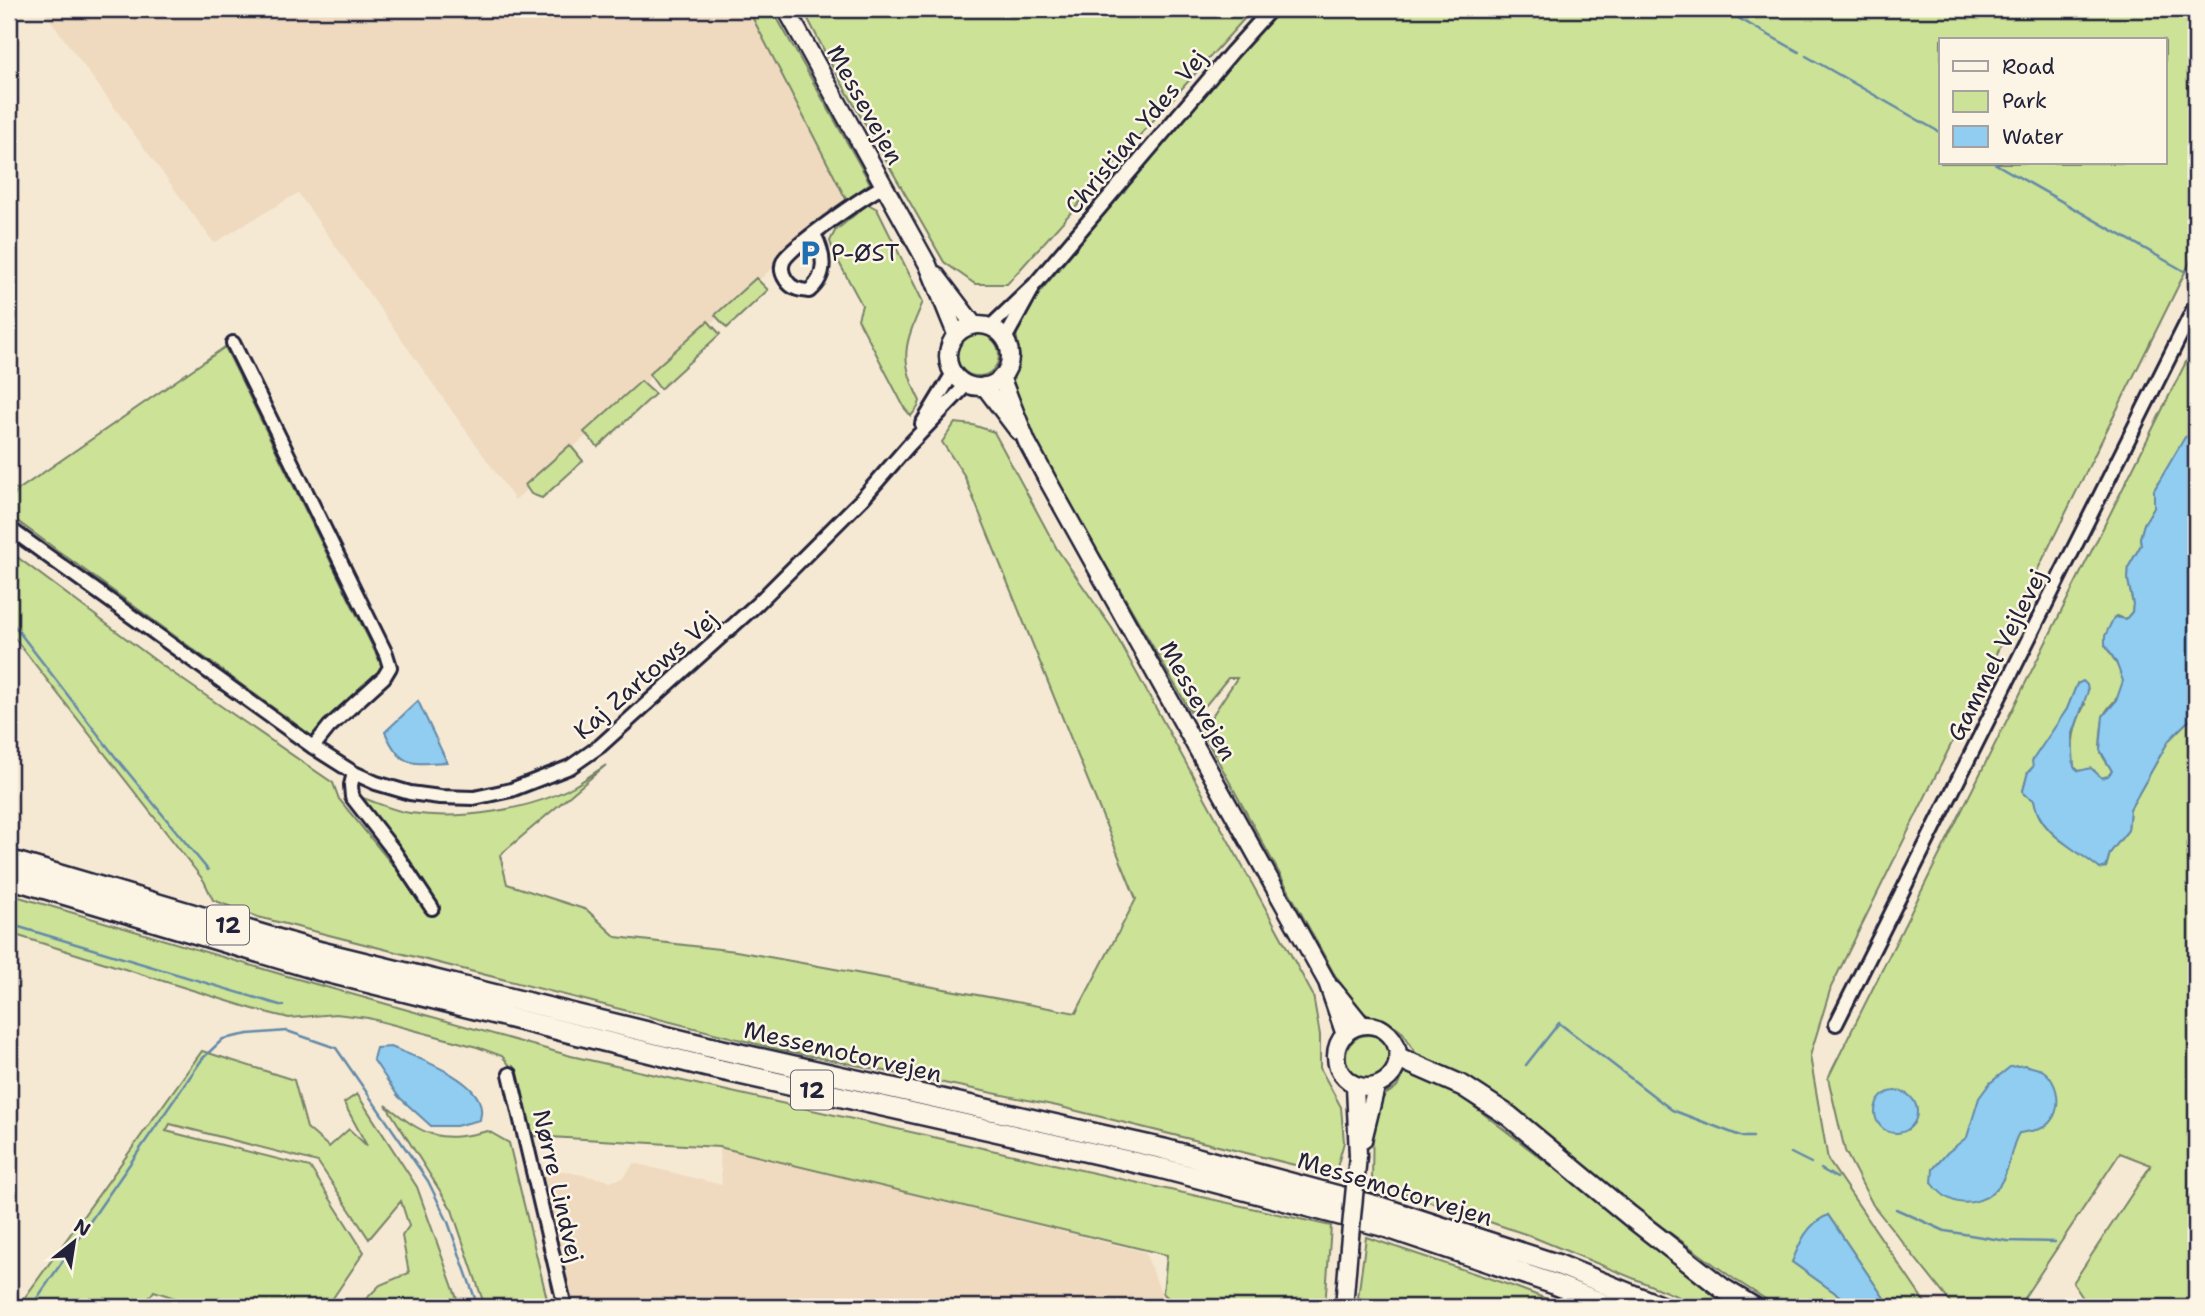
<svg xmlns="http://www.w3.org/2000/svg" width="2205" height="1316" font-family="'Shantell Sans',sans-serif">
<rect width="100%" height="100%" fill="#f6e9d4"/>
<filter id="ink" filterUnits="userSpaceOnUse"><feTurbulence type="fractalNoise" baseFrequency=".0143" numOctaves="2"/><feDisplacementMap in="SourceGraphic" scale="14" xChannelSelector="R" yChannelSelector="G"/><feConvolveMatrix kernelMatrix="1 2 1 2 8 2 1 2 1" color-interpolation-filters="sRGB"/></filter>
<g filter="url(#ink)">
<path fill="#efdabf" d="M42 9H748L847 201 515 500 298 193 214 243Z
M719 1147 1145 1252 1160 1290 1178 1307H572L539 1166 612 1181 623 1178 634 1163 722 1185Z"/>
<path fill="#cce297" stroke="#778269" stroke-width="2" fill-rule="evenodd" d="M748 9H772L870 183 847 201Z
M803 9H1253L1007 284H975L944 262 832 66Z
M1281 9H2196V250L1831 987 1810 1056 1828 1160 1928 1307H1890L1828 1215 1792 1262 1855 1307H1778L1734 1279 1647 1216 1512 1110 1419 1057C1410 1049 1407 1033 1397 1027 1389 1022 1379 1021 1371 1017 1353 1008 1344 988 1333 972L1199 726 1212 716 1237 678H1228L1206 705 1190 711 1031 435 1013 380 1020 356 1016 333 1039 293 1219 75ZM1941 40H2165V163H1941Z
M868 204 877 209 923 302C905 343 898 358 920 401L918 407 911 416 905 409 858 319 862 305 834 253 830 241 835 231Z
M756 278 768 290 727 328 715 315Z
M708 321 720 334 660 389 649 374Z
M957 355a21 21 0 1 1 42 0a21 21 0 1 1-42 0Z
M2196 342V433L2189 434 2154 490V507L2144 524 2140 538 2141 545 2129 566 2128 580 2133 604 2132 612 2126 619 2116 616 2105 645C2111 655 2121 667 2123 680 2125 695 2111 702 2105 713 2102 720 2099 745 2101 752 2103 759 2109 764 2112 771L2108 776 2102 778 2098 776 2094 770 2079 771 2074 767C2070 743 2074 725 2085 704L2077 684 2067 709 2033 767 2028 772 2023 791 2024 794 2034 800C2039 834 2078 852 2106 867L2110 853 2128 830 2130 809 2169 740 2187 722 2196 718V1307H2085L2087 1304 2073 1283 2151 1165 2120 1153 2018 1307H1954L1873 1205 1845 1151 1828 1078Z
M225 347 383 668 378 676 312 736 9 515V506L16 492 9 496V484L18 490Z
M641 381 655 394 598 447 584 432Z
M955 423 973 425 994 432 1057 549 1112 628 1313 995 1320 1035V1068L1341 1107 1344 1142 1335 1175 1057 1106 777 1049 258 917 213 900 204 881 9 631V551L167 669 333 783 339 799 430 911 437 910 363 798C378 803 394 811 410 813 460 820 529 811 574 786 585 780 595 772 606 765L500 855 507 884 587 910 616 937 736 951 1076 1013 1136 899 964 475 942 442Z
M570 445 583 461 542 498 531 494 525 485Z
M9 894 287 976 571 1056 1331 1226 1325 1307H1177L1163 1293 1167 1255 719 1147 533 1136 517 1074 502 1056 477 1047 368 1018 336 1014 289 1018 253 1009 9 933Z
M1346 1057a22 22 0 1 1 44 0a22 22 0 1 1-44 0Z
M202 1051 294 1080 307 1128 329 1147 349 1129 367 1146 344 1103 357 1094 417 1187 460 1307H358L380 1285 409 1273 402 1236 409 1226 401 1201 369 1239 318 1162 170 1124 166 1131 310 1167 364 1252 327 1307H201L154 1291 143 1307H18Z
M1406 1070 1459 1095 1735 1307H1703L1528 1235 1372 1182 1373 1116 1385 1095 1397 1087Z
M386 1105C426 1137 438 1143 488 1131L509 1143 549 1307H485L452 1210Z
M1366 1237 1515 1287 1568 1307H1400L1358 1298Z"/>
<path fill="#90cdf0" stroke="#6489a8" stroke-width="2" d="M2196 433V718L2187 722 2169 740 2130 809 2128 830 2110 853 2106 867 2100 869C2077 849 2039 834 2034 800L2024 794 2023 791 2028 772 2033 767 2032 761 2067 709 2077 684 2083 681 2087 685 2088 691 2072 736 2074 767 2079 771 2091 768 2102 778 2108 776 2112 771 2100 750 2103 716 2116 701 2123 681 2116 662 2105 645V636L2114 617 2126 619 2132 612 2133 604 2128 580 2129 566 2141 545 2140 538 2144 524 2154 508V490L2185 437Z
M418 701 447 762C411 764 401 768 385 732Z
M391 1047C415 1057 480 1079 481 1109 482 1113 480 1117 480 1120L456 1126H431L398 1096 373 1059 376 1048Z
M2025 1065C2030 1067 2037 1068 2042 1070 2061 1082 2064 1117 2042 1128 2035 1131 2026 1132 2019 1133 2010 1148 2011 1164 2003 1179 1994 1199 1967 1209 1948 1198 1942 1195 1936 1188 1932 1183L1933 1169 1947 1153 1967 1137 1979 1098 1990 1083 2010 1067Z
M1875 1112a21 21 0 1 1 42 0a21 21 0 1 1-42 0Z
M1828 1215 1890 1307H1855L1792 1262C1800 1242 1807 1224 1828 1215Z"/>
<g fill="none" stroke-linecap="round" stroke-linejoin="round">
<path stroke="#6489a8" stroke-width="2.5" d="M1722 9 1799 52
M1806 56 1941 133
M1994 163 2184 271
M9 619 117 759 208 870
M9 924 283 1006
M1526 1065 1559 1023 1672 1110 1743 1137H1753
M1791 1153 1811 1163
M1821 1169 1837 1178
M1896 1209 1945 1231 2007 1241 2055 1242
M31 1307 203 1058 223 1039 248 1034 287 1031 336 1048 428 1181 448 1222 478 1307"/>
<g stroke="#22223b" stroke-width="18">
<path id="minor" d="M814 234C825 255 828 275 809 291 799 290 792 289 786 280 782 274 780 267 784 260 792 246 867 194 884 186
M990 327 1035 284 1232 52 1271 9
M1005 339 1032 290
M233 343 386 654 390 667 384 677 329 727 313 747
M922 424 953 373
M9 528 313 747 354 773 376 783 410 793 440 797 474 798 511 790 570 767 600 746 757 604 862 499 909 445 967 384
M354 773 351 785 352 797 394 851 432 908
M1836 1024 2196 304
M510 1074 565 1307"/>
</g>
<g stroke="#22223b" stroke-width="21">
<path id="major" d="M786 9 928 265 956 334
M936 275 974 325
M948 356a31 31 0 1 1 62 0a31 31 0 1 1-62 0Z
M1001 377 1027 442 1048 481 1327 982 1345 1035
M984 386 1018 431
M1333 989 1362 1025
M1336 1056a31 31 0 1 1 62 0a31 31 0 1 1-62 0Z
M1355 1085 1358 1156
M1363 1140 1376 1087
M1344 1307 1349 1247"/>
</g>
<g stroke="#22223b" stroke-width="24">
<path id="highway" d="M9 860 321 952 709 1047 1164 1149 1383 1208 1559 1265 1662 1307
M9 878 318 970 708 1067 1160 1168 1382 1226 1554 1284 1612 1307
M1399 1058 1463 1086 1509 1116 1630 1216 1722 1288 1753 1307"/>
</g>
<use href="#minor" stroke="#fcf5e5" stroke-width="12"/>
<use href="#major" stroke="#fcf5e5" stroke-width="16"/>
<use href="#highway" stroke="#fcf5e5" stroke-width="19"/>
<g stroke="#22223b" stroke-width="21" stroke-linecap="butt">
<path id="major-bridge" d="M1349 1247 1358 1156"/>
</g>
<use href="#major-bridge" stroke="#fcf5e5" stroke-width="16"/>
</g>
</g>
<defs>
<g id="parking-bare" transform="scale(2.1)"><path d="M-3.5-5.5H1a3.5 3.5 0 0 1 0 7H-1V5.5H-3.5ZM-1-3.4V-.6H.8a1.4 1.4 0 0 0 0-2.8Z" fill="#1f6fb2" stroke="#fcf5e5" stroke-width="2.5" paint-order="stroke"/></g>
</defs>
<g fill-rule="evenodd">
<use href="#parking-bare" x="810" y="253"/>
</g>
<g text-anchor="middle" dominant-baseline="central" stroke-width="5" stroke-linejoin="round" paint-order="stroke">
<g fill="#fcf5e5" stroke="#63616e" stroke-width="2">
<rect x="207" y="905.5" width="42" height="39" rx="5"/>
<rect x="791" y="1070.5" width="42" height="39" rx="5"/>
</g>
<g font-size="23" font-weight="bold" fill="#22223b">
<text x="228" y="925">12</text>
<text x="812" y="1090">12</text>
</g>
<g font-size="24" fill="#22223b" stroke="#fcf5e5">
<text transform="translate(865 105) rotate(61)">Messevejen</text>
<text transform="translate(1136 132) rotate(-50)">Christian Ydes Vej</text>
<text transform="translate(1997 655) rotate(-63)">Gammel Vejlevej</text>
<text transform="translate(646 675) rotate(-41)">Kaj Zartows Vej</text>
<text transform="translate(1198 701) rotate(61)">Messevejen</text>
<text transform="translate(843 1052) rotate(13)">Messemotorvejen</text>
<text transform="translate(558 1186) rotate(77)">Nørre Lindvej</text>
<text transform="translate(1395 1189) rotate(17)">Messemotorvejen</text>
</g>
<g font-size="24" fill="#22223b" stroke="#fcf5e5" text-anchor="start">
<text x="831" y="253">P-ØST</text>
</g>
</g>
<rect width="2205" height="1316" fill="none" stroke="#fcf5e5" stroke-width="35"/>
<rect x="18" y="18" width="2170" height="1281" fill="none" stroke="#22223b" stroke-width="2.5" filter="url(#ink)"/>
<rect x="1939" y="38" width="228" height="126" fill="#fcf5e5" stroke="#a5a1a1" stroke-width="2"/>
<rect x="1953" y="61" width="35" height="10" fill="#fcf5e5" stroke="#a5a1a1" stroke-width="2"/>
<text x="2002" y="74" font-size="21" fill="#22223b">Road</text>
<rect x="1953" y="91" width="35" height="21" fill="#cce297" stroke="#a5a1a1" stroke-width="2"/>
<text x="2002" y="108" font-size="21" fill="#22223b">Park</text>
<rect x="1953" y="126" width="35" height="21" fill="#90cdf0" stroke="#a5a1a1" stroke-width="2"/>
<text x="2002" y="144" font-size="21" fill="#22223b">Water</text>
<g transform="translate(74 1242) rotate(30)" stroke="#fcf5e5" stroke-width="5" paint-order="stroke">
<path d="M0-5L12 26L0 18L-12 26Z" fill="#22223b"/>
<text y="-10" font-size="19" font-weight="bold" text-anchor="middle" fill="#22223b">N</text>
</g>
</svg>
